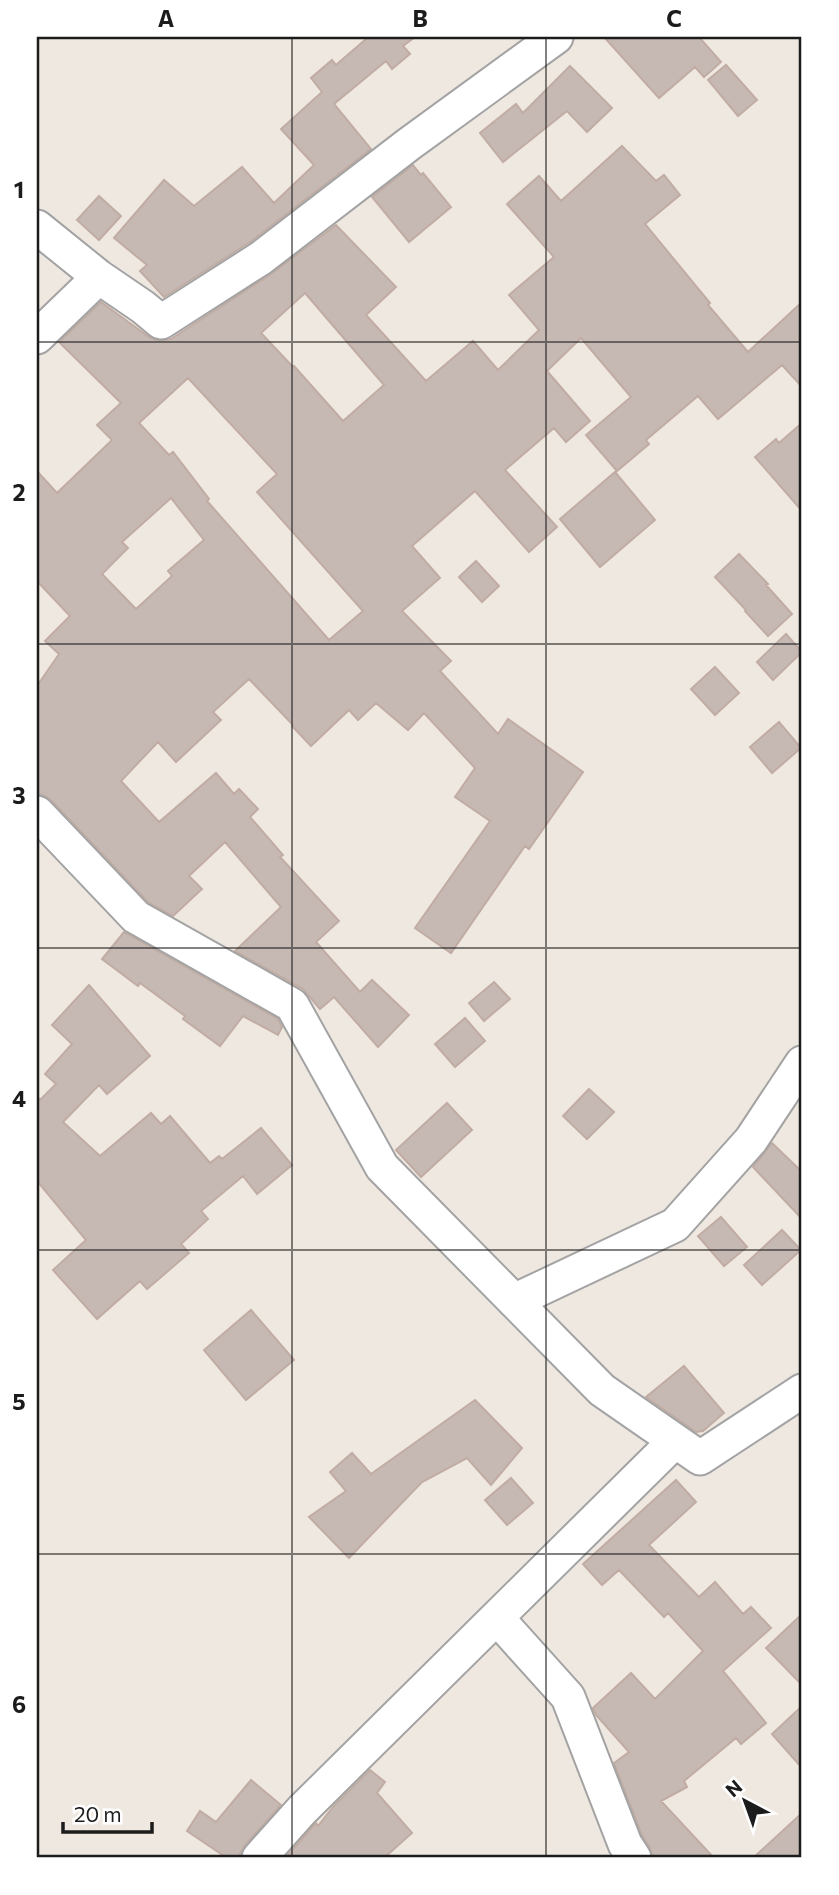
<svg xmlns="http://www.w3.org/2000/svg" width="839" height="1895" font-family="Commissioner,sans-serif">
<rect width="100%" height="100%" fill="#efe8e1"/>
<path fill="#c6b9b4" stroke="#c1aca3" stroke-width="2" fill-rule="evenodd" d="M364 37H415L403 46 410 54 392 69 386 61 334 104 371 149 250 242 164 297 140 271 147 265 114 238 164 180 194 206 242 167 274 203 314 165 281 129 322 92 311 78 332 60 336 65 366 39Z
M604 37H699L721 62 704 77 695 67 659 98Z
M726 65 757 100 738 116 708 80Z
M570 66 612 108 587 132 567 111 503 162 480 133 516 104 523 113Z
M622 146 656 181 664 175 680 195 645 224 710 303 708 305 748 352 802 302V387L782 365 718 419 698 396 646 440 649 444 617 471 586 435 631 397 581 338 547 371 590 421 566 442 554 428 505 470 557 527 529 552 475 491 412 546 440 578 402 611 451 661 440 671 498 734 508 719 583 772 529 849 525 846 451 953 415 928 490 821 455 797 475 768 424 713 408 730 376 703 358 720 349 710 311 746 292 726 293 725 249 679 213 712 221 720 176 762 158 742 121 781 159 822 216 773 234 794 239 789 258 809 250 817 283 855 280 857 339 921 316 942 360 992 372 980 409 1015 378 1047 334 997 320 1009 303 989 235 951 281 907 225 842 189 876 202 889 173 916 148 902 51 800 43 795 37 794V686L59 654 45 641 70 616 37 581V471L57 493 112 440 97 425 121 403 59 342 101 302 149 337 159 341 171 339 271 274 336 225 396 287 366 315 426 381 473 341 498 370 539 330 509 295 554 257 507 204 539 176 561 201ZM305 293 384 385 343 421 294 366 293 367 261 333ZM188 378 277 474 257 492 363 611 329 640 207 501 209 499 173 452 169 455 139 423ZM171 498 204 540 168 571 172 576 136 609 102 574 128 548 122 542Z
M413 165 421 175 423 173 451 207 409 242 372 197Z
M99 196 121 216 99 240 77 220Z
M802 423V511L755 457 776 439 779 443Z
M615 472 655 520 600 567 560 519Z
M739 554 768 584 766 585 792 614 768 636 745 611 746 610 715 577Z
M476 561 499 586 482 602 459 577Z
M786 634 802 652 773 680 757 662Z
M715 667 739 693 715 715 691 689Z
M779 722 801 748 772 773 750 747Z
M124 932 278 1019 282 1027 278 1035 243 1016 220 1046 183 1019 185 1016 140 983 138 986 102 959Z
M494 982 510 999 484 1021 469 1003Z
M89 985 150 1056 107 1094 99 1085 63 1122 100 1156 151 1113 161 1124 170 1116 210 1163 219 1156 222 1159 261 1128 292 1165 257 1194 243 1176 201 1211 208 1219 181 1244 189 1253 147 1289 140 1281 97 1319 53 1270 86 1240 37 1181V1097L40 1100 56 1084 45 1074 72 1044 52 1025Z
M465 1018 485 1041 455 1067 435 1044Z
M589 1089 614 1112 587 1139 563 1116Z
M447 1103 472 1130 421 1177 396 1150Z
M772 1143 802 1172V1219L753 1167Z
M721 1217 747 1247 724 1266 698 1236Z
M782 1230 801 1250 762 1285 744 1265Z
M251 1310 294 1360 246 1400 204 1350Z
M684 1366 724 1413 703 1431 696 1432 646 1397Z
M475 1400 522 1448 491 1485 467 1458 422 1482 349 1558 309 1517 346 1491 330 1472 352 1453 371 1474Z
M511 1478 533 1503 507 1525 485 1500Z
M676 1480 696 1502 649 1545 699 1597 715 1582 743 1614 751 1607 771 1628 723 1671 766 1723 741 1744 736 1738 684 1781 687 1787 661 1801 714 1858H653L650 1848 642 1835 614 1763 629 1752 596 1715 593 1708 631 1673 655 1699 703 1651 668 1613 664 1617 619 1570 602 1585 583 1564Z
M802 1614V1685L766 1648Z
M802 1706V1768L772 1734Z
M370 1770 385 1782 377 1793 412 1833 384 1858H285L316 1823 318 1826 333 1807Z
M251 1780 281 1805 245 1845 240 1853V1858H227L187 1831 200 1811 216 1822Z
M802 1813V1858H753Z"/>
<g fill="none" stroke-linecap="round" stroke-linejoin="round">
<g stroke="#a3a3a3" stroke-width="37">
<path id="street" d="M37 227 99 277 143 307 161 322 261 258 409 144 556 37
M37 337 99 277
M37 813 136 917 292 1005 382 1167 602 1390 700 1458 802 1391
M514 1301 675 1225 751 1140 802 1063
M497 1618 568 1697 625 1844 634 1858
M259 1858 302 1810 675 1441"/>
</g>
<use href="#street" stroke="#fff" stroke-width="33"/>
</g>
<path fill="none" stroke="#1c1c1c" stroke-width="2" stroke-opacity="0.55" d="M292 37V1858M546 37V1858M37 342H802M37 644H802M37 948H802M37 1250H802M37 1554H802"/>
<rect width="839" height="1895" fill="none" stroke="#ffffff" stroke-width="77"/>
<g transform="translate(745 1801) rotate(319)" stroke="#ffffff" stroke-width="5" paint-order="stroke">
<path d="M0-5L12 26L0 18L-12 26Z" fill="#1c1c1c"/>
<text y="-10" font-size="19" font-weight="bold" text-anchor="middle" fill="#1c1c1c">N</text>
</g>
<path d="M63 1822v10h89v-10" fill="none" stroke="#1c1c1c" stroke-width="3.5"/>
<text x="74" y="1822" font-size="21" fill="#1c1c1c" stroke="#ffffff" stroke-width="5" paint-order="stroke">20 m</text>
<rect x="38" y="38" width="762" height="1818" fill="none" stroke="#1c1c1c" stroke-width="2.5"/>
<g font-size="23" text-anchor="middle" font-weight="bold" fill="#1c1c1c">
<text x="166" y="27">A</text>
<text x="420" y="27">B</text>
<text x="674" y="27">C</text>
<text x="19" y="198">1</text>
<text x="19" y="501">2</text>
<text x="19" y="804">3</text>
<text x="19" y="1107">4</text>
<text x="19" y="1410">5</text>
<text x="19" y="1713">6</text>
</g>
</svg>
